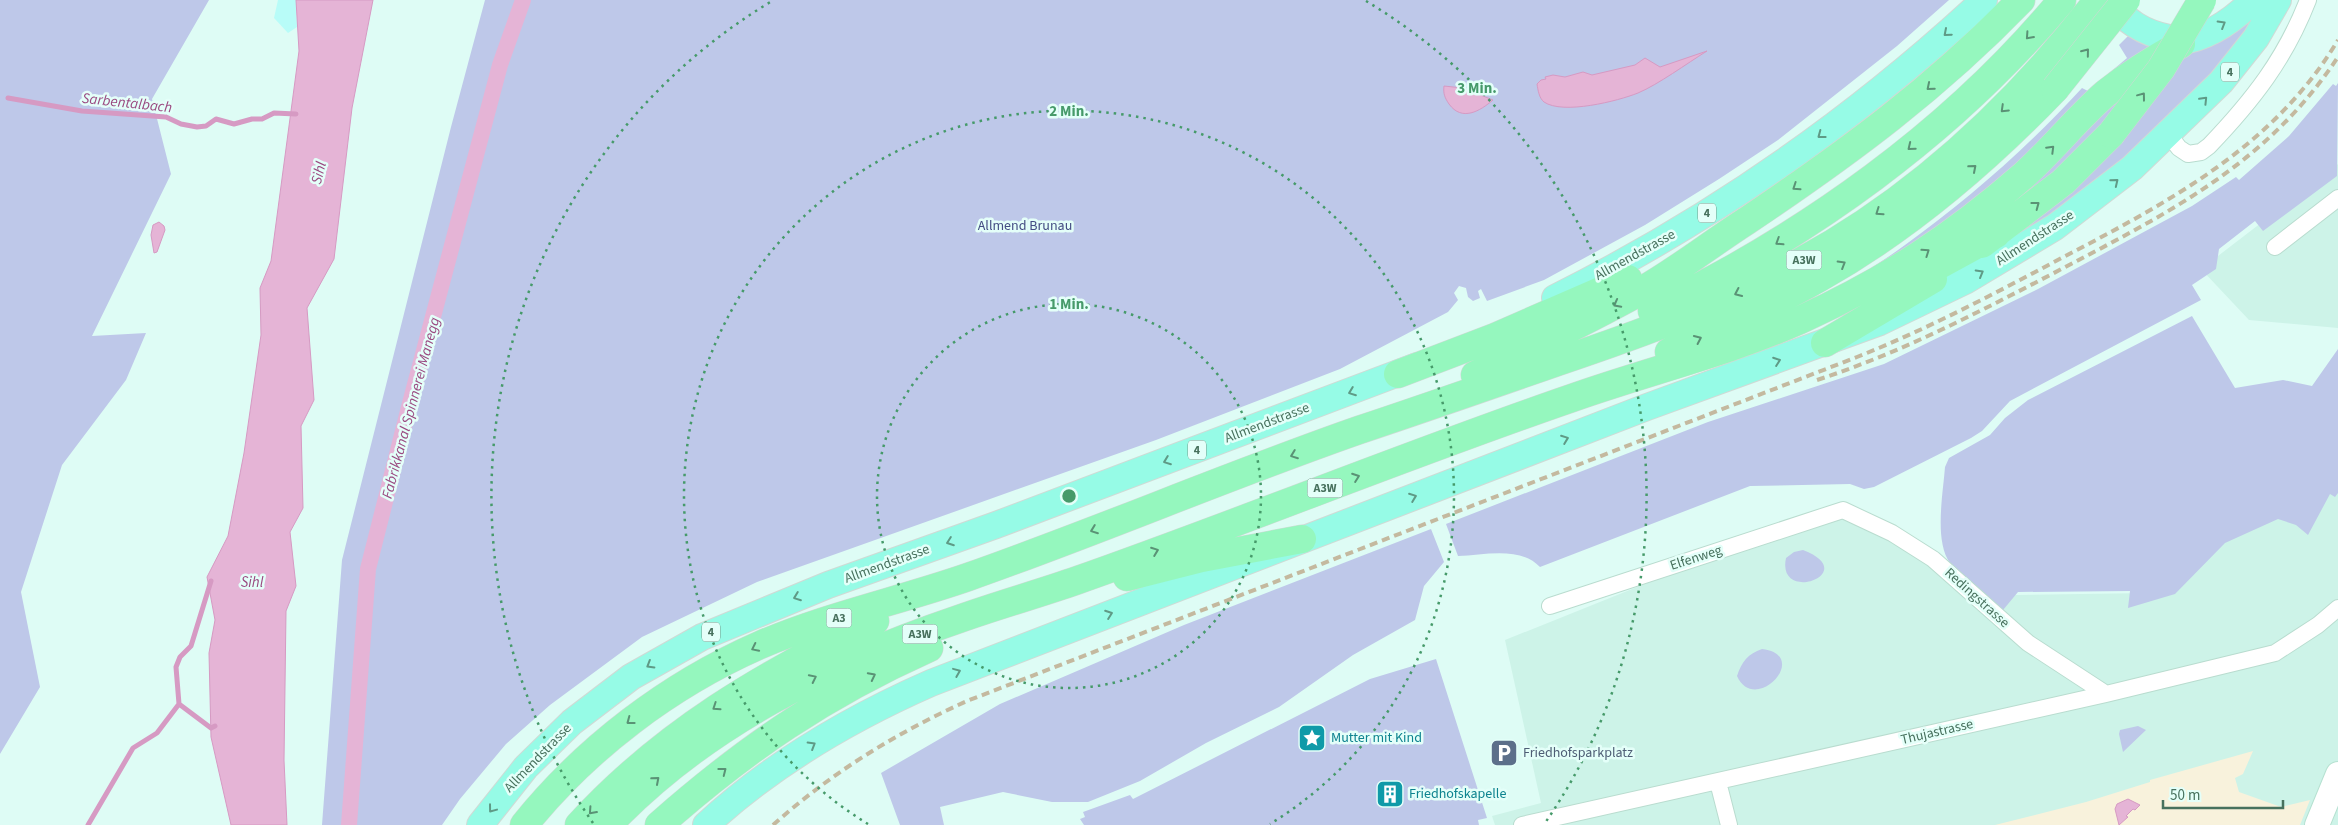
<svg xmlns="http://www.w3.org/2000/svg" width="2338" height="825" font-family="'Source Sans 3',sans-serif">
<rect width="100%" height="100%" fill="#defcf5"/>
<path fill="#cdf3e8" d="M2338 164V328L2249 320 2201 269Z
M2338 468V825H1495L1492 816 1541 803 1505 640 1682 569 1848 517 1919 558 1973 606 2016 595 2148 593Z"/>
<path fill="#f8f2dc" d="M2253 751 2243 774 2235 778 2239 792 2281 807 2310 800 2300 825H1995L2086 802 2150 782V780Z"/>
<path fill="#bec8e9" d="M0 0H209L152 99 171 174 92 336 146 333 126 380 62 465 21 592 40 687 0 754Z
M485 0H1949L1897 46 1778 140 1719 179 1645 225 1544 280 1487 301 1481 289 1478 291 1480 298 1473 301 1468 297 1466 288 1459 286 1454 293 1458 300 1448 312 1340 369 1156 440 757 582 642 637 550 705 506 744 460 799 442 825H322L342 560 451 127Z
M2264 0 2247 40 2136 157 2035 232 1961 274 2187 52Z
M2129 35 2162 43 1997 188 1930 239 1829 295C1854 278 1881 263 1905 245 1969 199 2029 146 2082 88L2088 91 2127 58 2119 45Z
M2338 83 2337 176 2263 231 2255 221 2219 249 2216 269 2192 285 2201 300 2010 401 1982 431 1971 438 1874 487 1864 489 1850 484 1750 486 1540 567C1520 546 1485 555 1458 556L1446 524 1708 422 1884 364 2038 289 2192 206 2236 177 2239 180 2289 136 2333 84 2336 86Z
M2129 85 2114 114 2043 185 1953 244Z
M2192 316 2235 388 2283 380 2312 386 2338 349V493L2335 497 2330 494 2308 535 2296 525 2278 519 2225 543 2175 594 2128 608 2130 591 2018 592 2003 610 1950 563C1934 541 1943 494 1945 467L1949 458 1990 435 2005 418 2028 400Z
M1431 529 1444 562 1424 586 1415 620 1353 655 1279 707 1206 743 1140 781 1088 802H1052L1003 792 940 807 944 825H900L881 773 1000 704 1184 625Z
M1803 550C1863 573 1776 605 1786 558L1794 552Z
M1762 649C1812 655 1755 716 1737 676 1742 661 1748 654 1762 649Z
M1436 659 1487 818 1478 820 1479 825H1084L1080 819 1085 817 1083 812 1130 795 1133 799 1370 679Z
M2138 726 2146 730 2123 752 2119 734 2120 730Z"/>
<path fill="#b8fcf8" d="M278 0H296L297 27 288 33 274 18Z"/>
<path fill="#e5b4d6" stroke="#d69ac3" d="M296 0H373L352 108 334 259 307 308 314 400 301 426 303 508 290 532 296 586 286 611 284 760 287 825H231L211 737 209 653 215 620 207 577 228 536 244 453 261 335 260 288 271 261 299 51Z
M1707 51C1686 64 1659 84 1638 93 1618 101 1563 115 1544 102 1539 98 1538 90 1537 84L1541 80 1546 79 1545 77 1553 75 1565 77 1583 72 1592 75 1635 65 1645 58 1660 67Z
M1444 86 1463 88 1493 100C1480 111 1462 122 1449 104 1445 98 1443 94 1444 86Z
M159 222 164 226 165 230 157 252 154 253 151 235 153 225Z
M2128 799 2140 805 2135 810 2133 809 2126 816 2128 817 2119 825 2115 809 2117 804Z"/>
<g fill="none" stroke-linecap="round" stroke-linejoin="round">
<path stroke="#d69ac3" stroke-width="5" d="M8 98 82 111 166 117 181 124 197 127 206 126 216 119 234 124 252 119H262L274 113 296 114
M179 704 176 667 180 657 191 646 211 581
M88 825 133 748 157 733 179 704 211 728 215 726"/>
<path stroke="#e5b4d6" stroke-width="16" d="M349 825 368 569 409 407 500 65 523 0"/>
<g stroke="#b9dccf" stroke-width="18">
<path id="street" d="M2169 135 2179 148 2188 154 2201 152 2209 146C2253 100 2285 59 2308 0
M2275 247 2338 198
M1550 606 1843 510 1892 533 1933 559 2028 643 2106 694
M1718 782 1729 825
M1522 825 2106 694 2275 653 2318 625 2338 608"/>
</g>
<g stroke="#b6e1d1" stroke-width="26">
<path id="secondary" d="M2317 825 2338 774"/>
</g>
<g stroke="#cfdad5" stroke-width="28">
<path id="primary" d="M2110 0C2125 22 2144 33 2169 38 2175 39 2183 41 2188 40 2212 35 2237 17 2253 0
M1555 298C1711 220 1856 119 1984 0
M480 825 526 767 572 722 631 677 702 637 828 585 996 525 1417 366
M706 825C772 764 849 719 931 683L1647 407 1880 322 1965 281 2055 227 2132 168 2221 82 2256 38 2278 0"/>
</g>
<g stroke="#cfdad5" stroke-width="29">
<path id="highway" d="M1982 244 2063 182 2111 134
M1910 281 1996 234
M1652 311C1806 236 1952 133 2062 0
M1825 343 1933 279
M1669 352C1719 328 1770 306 1819 278 1908 228 1984 163 2055 89
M1398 374 1495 337 1628 279
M1475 375C1531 348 1587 321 1641 291 1678 270 1712 243 1748 220 1849 152 1936 88 2021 0
M1127 577 1202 558 1302 539
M524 825C586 748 669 685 760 645 827 616 899 601 968 577 1099 531 1227 476 1359 430 1425 408 1491 385 1557 362 1640 334 1723 304 1800 262 1918 198 2016 106 2098 0
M579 825C663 733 764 674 875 621
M608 825C704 724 829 663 959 619 998 605 1038 594 1078 580 1243 522 1406 455 1572 398 1648 371 1726 353 1800 320 1886 281 1953 237 2024 175 2053 149 2077 118 2106 93 2130 74 2154 59 2181 44
M659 825C745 749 824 695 929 648"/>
</g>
<use href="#street" stroke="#fff" stroke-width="16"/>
<use href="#secondary" stroke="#fff" stroke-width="24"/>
<use href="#primary" stroke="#96fbe6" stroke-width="26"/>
<use href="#highway" stroke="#95f7be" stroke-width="28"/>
<path stroke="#c4b99f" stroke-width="4" stroke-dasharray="8 5" stroke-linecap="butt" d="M1817 380C1900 353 1975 314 2052 274 2164 215 2265 167 2338 57
M773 825C831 773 896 733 967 701L1857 357C1925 330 1990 296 2054 262 2163 205 2273 149 2338 40"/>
<g stroke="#cfdad5" stroke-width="29" stroke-linecap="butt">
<path id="highway-bridge" d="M2055 89 2126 0
M2111 134 2161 69 2202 0"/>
</g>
<use href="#highway-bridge" stroke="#95f7be" stroke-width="28"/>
</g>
<defs><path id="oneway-chevron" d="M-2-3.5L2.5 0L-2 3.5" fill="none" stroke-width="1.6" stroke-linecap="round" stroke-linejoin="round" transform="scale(1.25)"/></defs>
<g stroke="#5f9a86">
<use href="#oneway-chevron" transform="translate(2222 24) rotate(-31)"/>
<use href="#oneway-chevron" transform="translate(1947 33) rotate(139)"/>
<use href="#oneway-chevron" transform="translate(2204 100) rotate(-46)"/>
<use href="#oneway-chevron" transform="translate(1821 135) rotate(143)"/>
<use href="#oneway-chevron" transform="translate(2115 182) rotate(-39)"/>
<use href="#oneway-chevron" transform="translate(1980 273) rotate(-30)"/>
<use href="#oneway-chevron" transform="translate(1777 361) rotate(-20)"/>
<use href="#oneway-chevron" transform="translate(1352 392) rotate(159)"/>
<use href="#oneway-chevron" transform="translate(1565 439) rotate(-21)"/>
<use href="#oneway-chevron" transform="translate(1167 461) rotate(159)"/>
<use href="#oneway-chevron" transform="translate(1413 497) rotate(-21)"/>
<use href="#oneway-chevron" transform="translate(950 542) rotate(160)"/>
<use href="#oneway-chevron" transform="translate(797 597) rotate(159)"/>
<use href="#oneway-chevron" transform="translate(1109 614) rotate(-20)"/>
<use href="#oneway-chevron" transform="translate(650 665) rotate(149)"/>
<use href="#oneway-chevron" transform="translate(957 672) rotate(-22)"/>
<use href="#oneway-chevron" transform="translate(812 745) rotate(-31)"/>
<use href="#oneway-chevron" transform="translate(492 809) rotate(127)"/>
</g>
<g stroke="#5a9275">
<use href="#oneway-chevron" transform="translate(2029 36) rotate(132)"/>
<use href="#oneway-chevron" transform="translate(2086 52) rotate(-51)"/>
<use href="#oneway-chevron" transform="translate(1930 87) rotate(140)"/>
<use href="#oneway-chevron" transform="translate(2142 96) rotate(-53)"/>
<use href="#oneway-chevron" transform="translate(2004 109) rotate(136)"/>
<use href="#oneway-chevron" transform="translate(1911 147) rotate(141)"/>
<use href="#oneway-chevron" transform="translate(2051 149) rotate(-45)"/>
<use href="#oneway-chevron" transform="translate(1973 168) rotate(-41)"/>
<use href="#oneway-chevron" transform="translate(1796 187) rotate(146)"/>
<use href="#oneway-chevron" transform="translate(2036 205) rotate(-37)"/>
<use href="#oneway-chevron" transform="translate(1879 212) rotate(145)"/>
<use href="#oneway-chevron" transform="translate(1779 242) rotate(147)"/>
<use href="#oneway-chevron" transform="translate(1926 252) rotate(-35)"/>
<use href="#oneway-chevron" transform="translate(1842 264) rotate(-31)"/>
<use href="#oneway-chevron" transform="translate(1738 293) rotate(155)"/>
<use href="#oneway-chevron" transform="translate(1617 304) rotate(152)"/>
<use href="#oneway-chevron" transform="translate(1698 339) rotate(-25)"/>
<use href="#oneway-chevron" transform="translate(1294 455) rotate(159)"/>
<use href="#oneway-chevron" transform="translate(1356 477) rotate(-20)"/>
<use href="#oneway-chevron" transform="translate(1094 530) rotate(159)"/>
<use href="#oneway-chevron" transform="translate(1155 551) rotate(-21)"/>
<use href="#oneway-chevron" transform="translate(755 648) rotate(154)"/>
<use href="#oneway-chevron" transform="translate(872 676) rotate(-27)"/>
<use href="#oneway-chevron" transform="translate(813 678) rotate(-26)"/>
<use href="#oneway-chevron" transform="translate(716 707) rotate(146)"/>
<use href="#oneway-chevron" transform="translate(630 721) rotate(143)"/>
<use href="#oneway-chevron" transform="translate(723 771) rotate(-38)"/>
<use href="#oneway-chevron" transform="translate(656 780) rotate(-41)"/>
<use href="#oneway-chevron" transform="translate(592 811) rotate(132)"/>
</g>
<g fill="none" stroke="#469a6a" stroke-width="2.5" stroke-dasharray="2.5 5">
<circle cx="1069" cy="496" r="192"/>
<path d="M868 824A385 385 0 1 1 1270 824"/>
<path d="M593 823A577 577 0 0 1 772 1M1366 1A577 577 0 0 1 1545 823"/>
</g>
<defs>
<g id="sight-square" transform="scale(1.4375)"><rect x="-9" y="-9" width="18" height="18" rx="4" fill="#0f9aa8" stroke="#e4fff9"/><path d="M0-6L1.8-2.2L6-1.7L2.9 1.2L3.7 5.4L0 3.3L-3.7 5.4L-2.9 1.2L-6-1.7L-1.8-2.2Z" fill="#fff"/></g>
<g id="parking-square" transform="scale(1.4375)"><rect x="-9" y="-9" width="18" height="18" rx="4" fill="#5c6f8a" stroke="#e4fff9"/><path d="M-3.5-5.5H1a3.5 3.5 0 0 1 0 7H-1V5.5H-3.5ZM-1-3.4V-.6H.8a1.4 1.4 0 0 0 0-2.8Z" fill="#fff"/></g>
<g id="building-square" transform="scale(1.4375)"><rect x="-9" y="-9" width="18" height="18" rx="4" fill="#0f9aa8" stroke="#e4fff9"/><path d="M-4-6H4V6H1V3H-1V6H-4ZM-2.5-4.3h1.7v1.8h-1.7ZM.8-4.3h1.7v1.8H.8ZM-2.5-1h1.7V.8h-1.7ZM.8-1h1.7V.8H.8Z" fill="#fff"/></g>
</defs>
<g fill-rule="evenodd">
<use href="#sight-square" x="1312" y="738"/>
<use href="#parking-square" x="1504" y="753"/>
<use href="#building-square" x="1390" y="794"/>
</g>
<g text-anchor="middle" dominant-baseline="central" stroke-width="5" stroke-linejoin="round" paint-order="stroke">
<g fill="#e4fff9" stroke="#769c8c" stroke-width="1">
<rect x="2221" y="62.5" width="18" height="19" rx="4"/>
<rect x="1698" y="203.5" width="18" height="19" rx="4"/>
<rect x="1786.5" y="250.5" width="35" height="19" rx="4"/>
<rect x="1188" y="440.5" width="18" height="19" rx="4"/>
<rect x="1307.5" y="478.5" width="35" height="19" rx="4"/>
<rect x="826.5" y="608.5" width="25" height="19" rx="4"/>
<rect x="702" y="622.5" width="18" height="19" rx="4"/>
<rect x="902.5" y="624.5" width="35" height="19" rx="4"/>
</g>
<g font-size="12" font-weight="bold" fill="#47715d">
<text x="2230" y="72">4</text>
<text x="1707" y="213">4</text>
<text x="1804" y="260">A3W</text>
<text x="1197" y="450">4</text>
<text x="1325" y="488">A3W</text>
<text x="839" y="618">A3</text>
<text x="711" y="632">4</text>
<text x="920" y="634">A3W</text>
</g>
<g font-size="14" fill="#444d83" stroke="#e4fff9">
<text x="1025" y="226">Allmend Brunau</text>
</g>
<g font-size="14" fill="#47715d" stroke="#e4fff9">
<text transform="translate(2035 238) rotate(-33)">Allmendstrasse</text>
<text transform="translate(1635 255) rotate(-29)">Allmendstrasse</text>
<text transform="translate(1267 423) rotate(-21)">Allmendstrasse</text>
<text transform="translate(1696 558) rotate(-18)">Elfenweg</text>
<text transform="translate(887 564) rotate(-20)">Allmendstrasse</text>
<text transform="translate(1977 598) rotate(42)">Redingstrasse</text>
<text transform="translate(1937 732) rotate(-13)">Thujastrasse</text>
<text transform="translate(538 758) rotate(-46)">Allmendstrasse</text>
</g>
<g font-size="14" fill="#0d838f" stroke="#e4fff9" text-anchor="start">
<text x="1331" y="738">Mutter mit Kind</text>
<text x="1409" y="794">Friedhofskapelle</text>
</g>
<g font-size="14" fill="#4e5e75" stroke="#e4fff9" text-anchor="start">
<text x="1523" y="753">Friedhofsparkplatz</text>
</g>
<g font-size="15" font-style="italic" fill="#9a4980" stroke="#e4fff9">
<text transform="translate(127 103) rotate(6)">Sarbentalbach</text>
<text transform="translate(319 173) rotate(-76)">Sihl</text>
<text transform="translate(411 408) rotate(-75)">Fabrikkanal Spinnerei Manegg</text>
<text x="252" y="582">Sihl</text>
</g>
</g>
<circle cx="1069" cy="496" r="8" fill="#469a6a" stroke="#e4fff9" stroke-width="2.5"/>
<g font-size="15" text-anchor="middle" font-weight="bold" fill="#469a6a" stroke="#e4fff9" stroke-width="5" stroke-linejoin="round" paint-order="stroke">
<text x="1477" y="93">3 Min.</text>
<text x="1069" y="116">2 Min.</text>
<text x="1069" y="309">1 Min.</text>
</g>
<path d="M2163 800v8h120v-8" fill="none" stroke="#47715d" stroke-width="2.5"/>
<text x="2170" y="800" font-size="15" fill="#47715d" stroke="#e4fff9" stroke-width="4" paint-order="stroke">50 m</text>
</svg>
